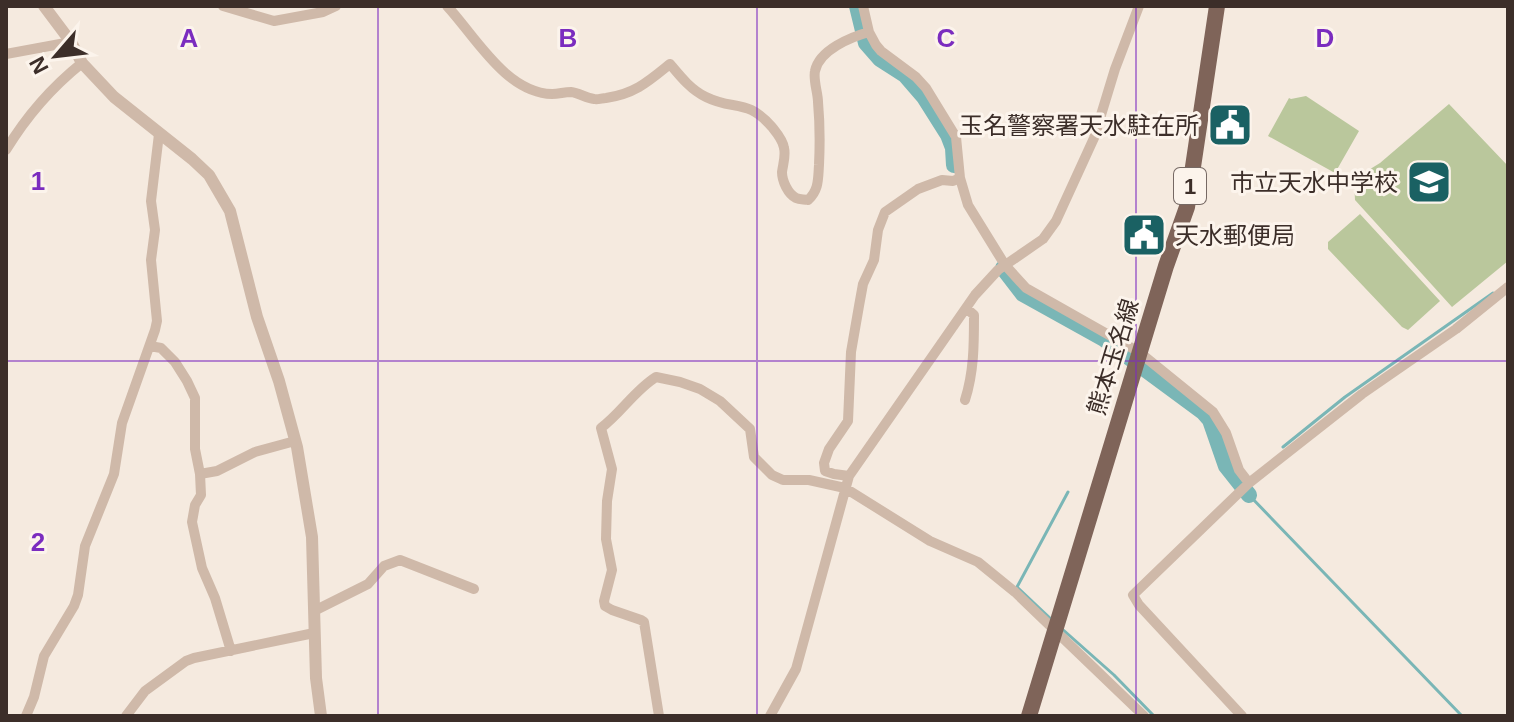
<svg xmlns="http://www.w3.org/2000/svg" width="1514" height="722" font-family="Arial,'Noto Sans JP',sans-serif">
<rect width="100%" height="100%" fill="#f5eadf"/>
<path fill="#bac79c" d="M1306 96 1359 131 1335 173 1268 136 1289 98 1291 99Z
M1449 104 1508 166V261L1452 307 1355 200 1354 179 1380 163Z
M1360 214 1440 301 1408 330 1402 327 1328 249V242Z"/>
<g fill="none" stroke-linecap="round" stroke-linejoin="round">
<path stroke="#7ab6b6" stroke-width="3" d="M1283 447 1345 397 1493 293
M1249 495 1462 716
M1052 620 1017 587 1068 492
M1061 628 1114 675 1154 716"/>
<path stroke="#7ab6b6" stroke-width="16" d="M857 6 866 43 880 59 905 75 924 97 948 135 953 148 954 165
M1003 268 1023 294 1104 339 1203 412 1210 420 1226 466 1249 495"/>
<path stroke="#cfb9a9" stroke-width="10" d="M223 6 274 21 323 12 336 6
M447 6C475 36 506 93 552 94 559 94 564 92 571 92 579 93 586 98 594 99 598 100 602 98 606 98 635 94 649 81 670 64 680 76 691 90 706 97 734 111 747 98 772 127 776 132 783 140 784 148 786 156 783 164 782 172 782 181 788 194 796 198 800 200 804 199 808 200 819 190 818 179 819 165 820 144 820 124 818 102 818 93 813 80 815 71 819 50 851 37 869 32
M863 6 869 32 876 45 881 51 916 77 926 88 956 137 960 178 968 205 1005 265 1026 288 1139 352 1213 412 1226 433 1239 470 1249 483
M6 54 71 42
M6 150C26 117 52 87 82 63
M150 346 161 348 175 362 187 381 195 398V449L200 474
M965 400C974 372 974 344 974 315L966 308
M849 476 834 474 825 471 824 463 829 449 848 421 851 352 859 306 863 284 874 260 878 230 885 212 918 189 942 180 953 181 960 178
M314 611 368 584 384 566 400 560 474 589
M231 651 215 598 202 568 192 522 195 505 201 495 200 474 217 471 255 452 295 441
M26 716 34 697 44 656 74 606 78 595 85 546 114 474 122 423 155 330 157 321 151 260 155 230 151 201 159 134
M126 716 145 691 186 661 194 658 314 633
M659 716 644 622 641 620 612 610 605 606 604 601 612 570 606 539 607 501 612 469 601 428C621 413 635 390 656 377L680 382 700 389 720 401 750 429 754 457 772 475 783 480H809L845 488 930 541 978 562 1015 592 1144 716
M770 716 796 669 849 476 975 295 998 270 1043 239 1056 221 1094 138 1115 69 1139 6
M1242 716 1139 605 1133 595 1249 483 1362 394 1456 329 1508 287"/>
<path stroke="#cfb9a9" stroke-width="12" d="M44 6 71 42 82 63 114 97 192 159 209 175 230 211 257 317 279 381 297 447 312 537 316 678 321 716"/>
<path stroke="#7f6459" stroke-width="16" d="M1029 716 1166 266 1187 207 1217 6"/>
</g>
<path fill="none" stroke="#7b2cbf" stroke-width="2" stroke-opacity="0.55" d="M378 6V716M757 6V716M1136 6V716M6 361H1508"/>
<defs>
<g id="civic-square" transform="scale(2.3)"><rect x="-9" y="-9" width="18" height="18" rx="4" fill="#1a6163" stroke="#fcf4ec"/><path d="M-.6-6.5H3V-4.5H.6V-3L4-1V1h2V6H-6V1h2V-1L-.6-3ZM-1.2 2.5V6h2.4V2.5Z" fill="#fff"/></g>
<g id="school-square" transform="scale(2.3)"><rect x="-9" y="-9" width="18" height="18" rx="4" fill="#1a6163" stroke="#fcf4ec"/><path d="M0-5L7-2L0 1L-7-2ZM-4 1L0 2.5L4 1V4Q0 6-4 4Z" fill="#fff"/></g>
</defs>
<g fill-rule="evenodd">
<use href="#civic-square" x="1230" y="125"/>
<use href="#school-square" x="1429" y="182"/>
<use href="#civic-square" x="1144" y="235"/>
</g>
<g text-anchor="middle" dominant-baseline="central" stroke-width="6" stroke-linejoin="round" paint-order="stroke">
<rect fill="#fcf4ec" stroke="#766964" stroke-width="2" x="1174" y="168" width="32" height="36" rx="6"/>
<g font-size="22" font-weight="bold" fill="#3c2e29">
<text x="1190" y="186">1</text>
</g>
<g font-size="24" fill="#3c2e29" stroke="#fcf4ec" text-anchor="end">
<text x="1199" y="125">玉名警察署天水駐在所</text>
<text x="1398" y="182">市立天水中学校</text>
<text x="1175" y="235" text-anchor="start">天水郵便局</text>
</g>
<g font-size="24" fill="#3c2e29" stroke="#fcf4ec">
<text transform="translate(1113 357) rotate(-73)">熊本玉名線</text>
</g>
</g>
<g font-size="26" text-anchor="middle" font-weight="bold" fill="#7b2cbf" stroke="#fcf4ec" stroke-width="6" stroke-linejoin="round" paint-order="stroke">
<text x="189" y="47">A</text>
<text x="568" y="47">B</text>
<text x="946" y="47">C</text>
<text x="1325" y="47">D</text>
<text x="38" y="190">1</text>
<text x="38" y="551">2</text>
</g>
<rect width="1514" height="722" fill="none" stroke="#3c2e29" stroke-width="16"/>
<g transform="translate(56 56) rotate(242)" stroke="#fcf4ec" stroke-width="6" paint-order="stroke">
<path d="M0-6L14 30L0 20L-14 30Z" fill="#3c2e29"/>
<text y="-12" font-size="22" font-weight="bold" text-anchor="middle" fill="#3c2e29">N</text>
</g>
</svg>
